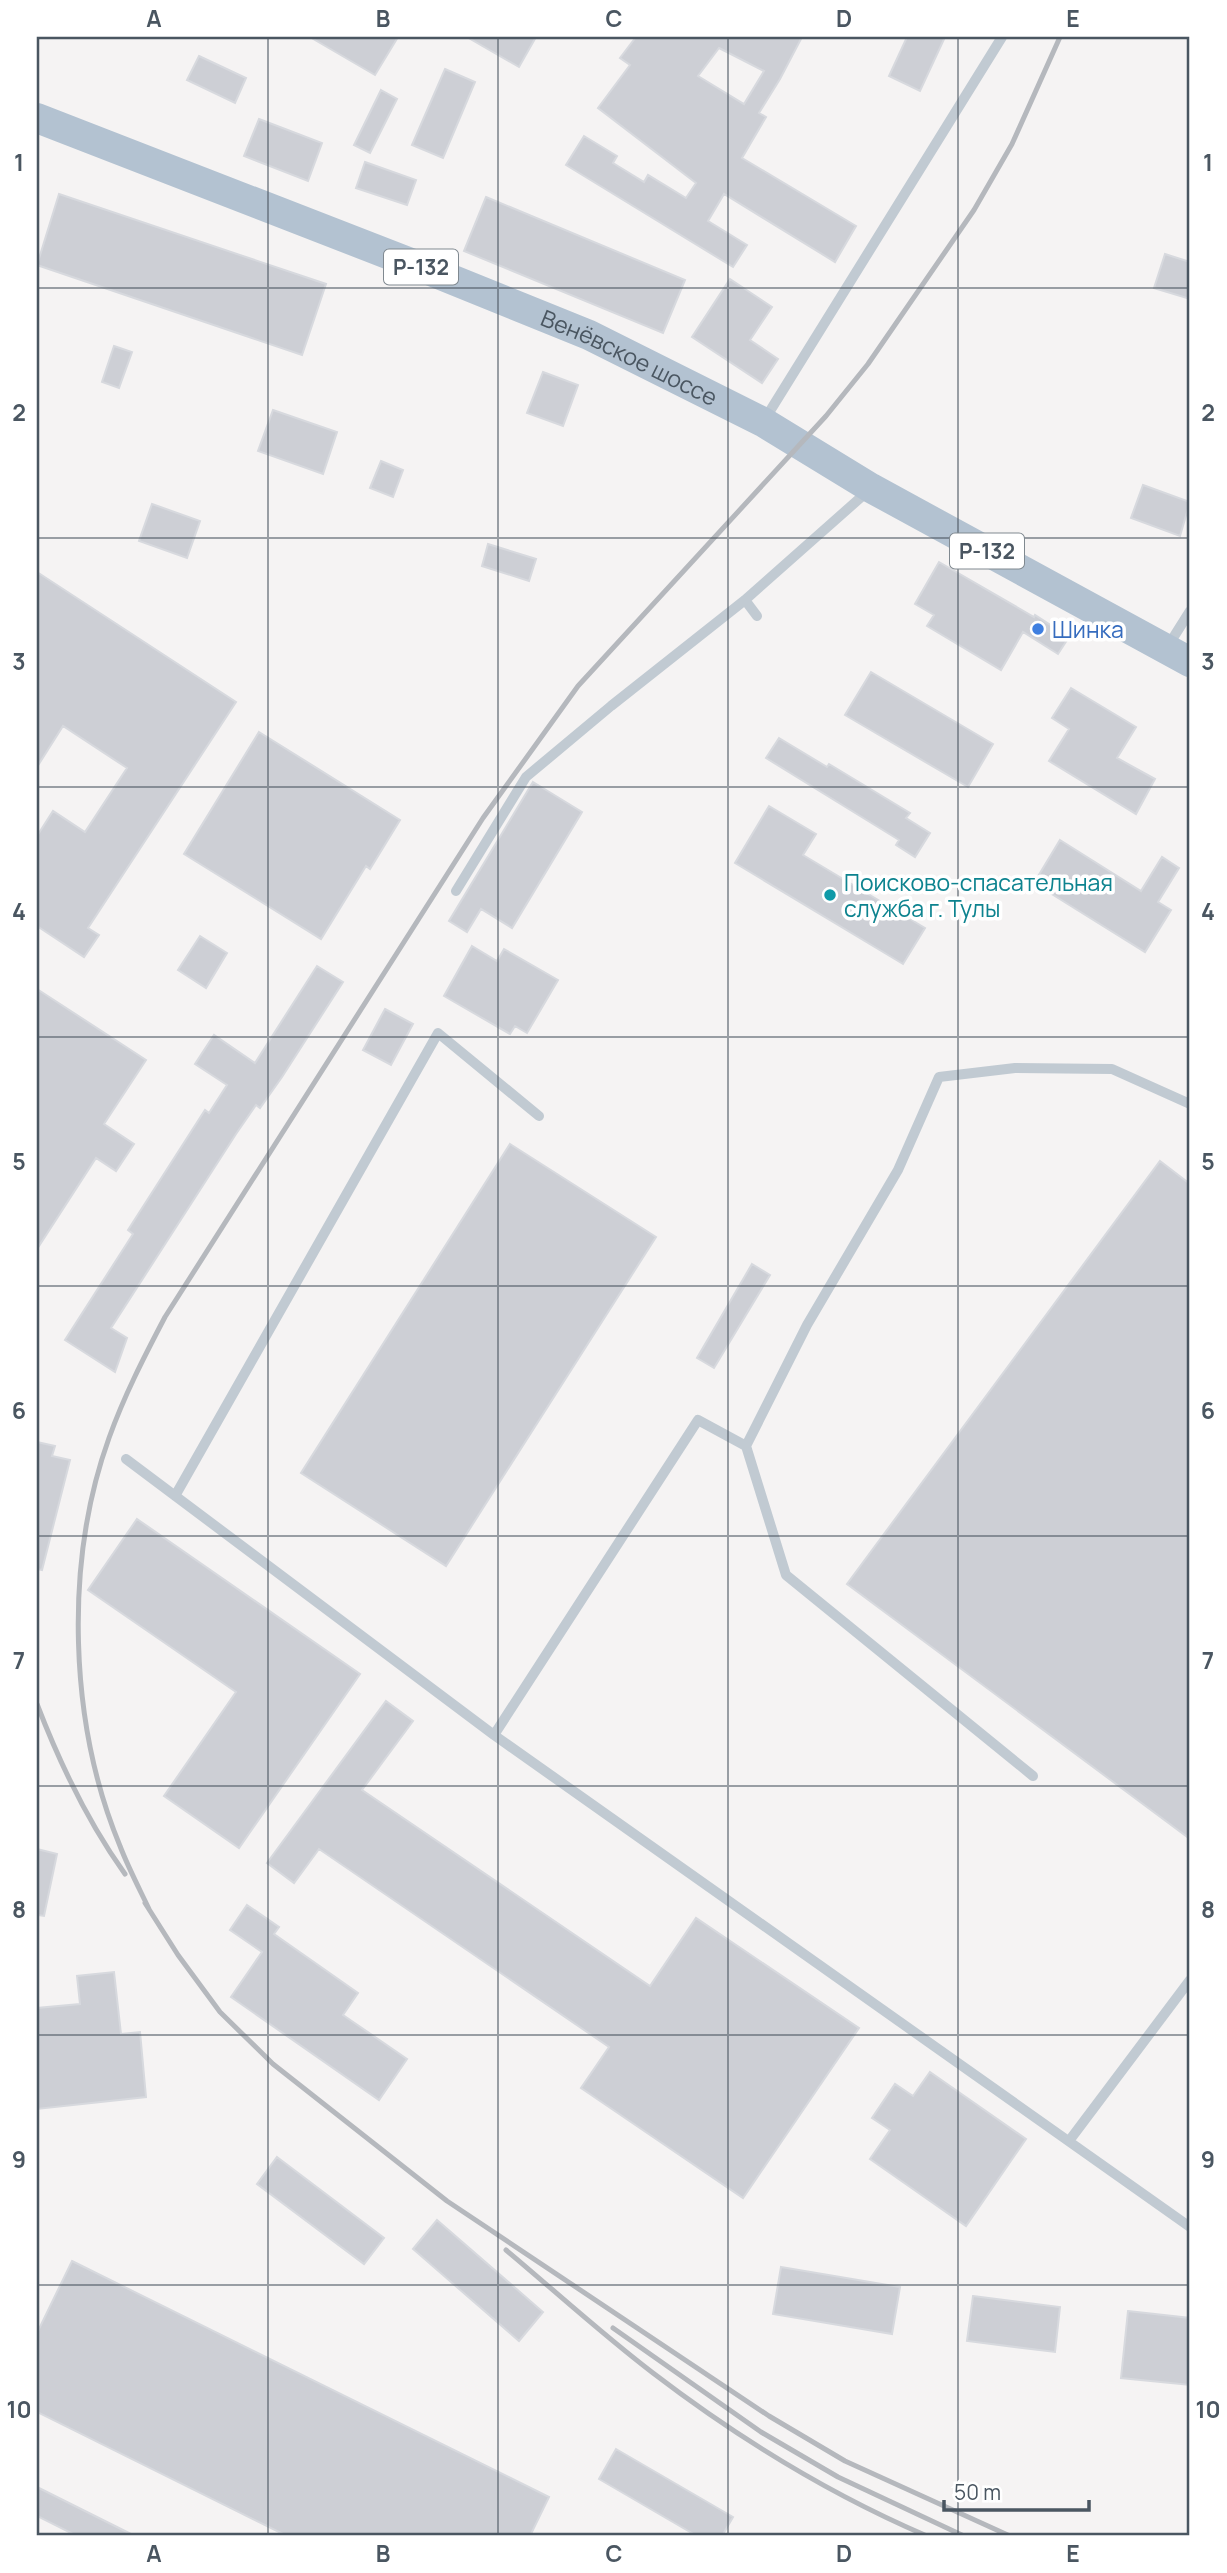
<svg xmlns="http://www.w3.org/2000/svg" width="1227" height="2573" font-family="Manrope,sans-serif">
<rect width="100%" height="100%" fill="#f5f3f3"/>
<path fill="#cdcfd5" stroke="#d7d9de" stroke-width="2" fill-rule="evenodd" d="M310 37H398L375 75Z
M467 37H536L519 67Z
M636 37H802L780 79 759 113 766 117 742 158 856 226 835 262 724 194 708 221 747 245 733 267 566 165 584 136 617 156 613 163 644 182 648 175 686 198 696 183 598 108 630 65 620 58ZM719 48 764 71 744 104 698 76Z
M907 37H945L920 91 889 76Z
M199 56 246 78 235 103 187 80Z
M445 69 475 82 443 158 412 145Z
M381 90 397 99 370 153 354 145Z
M259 119 322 143 308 181 244 156Z
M365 162 416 180 407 205 356 188Z
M59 194 326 284 302 355 37 265Z
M486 197 685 280 663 333 464 251Z
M1165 254 1190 262V299L1154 288Z
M730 279 772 307 750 340 778 359 762 383 692 337Z
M114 346 132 352 119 388 102 382Z
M543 372 578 385 563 426 527 413Z
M273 410 337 432 323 474 258 451Z
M381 461 403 470 393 497 370 488Z
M1143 485 1190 502 1180 536 1131 518Z
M152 504 200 521 187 558 139 541Z
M488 544 536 559 529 581 482 566Z
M939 562 1034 617 1035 615 1069 637 1058 654 1023 632 1001 670 927 626 934 615 915 604Z
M37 572 236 702 88 928 99 935 84 957 37 926V836L53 811 85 832 127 768 63 726 37 767Z
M871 672 993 744 968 787 845 715Z
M1071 688 1136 727 1117 758 1155 779 1136 814 1049 761 1069 729 1052 718Z
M259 732 400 820 370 869 366 866 321 939 184 854Z
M779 738 827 767 829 764 910 813 906 818 930 833 915 857 896 845 899 840 766 758Z
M533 782 582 812 512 928 481 909 467 932 449 921Z
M769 806 816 834 803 855 925 928 903 964 735 863Z
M1060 840 1141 891 1162 857 1179 868 1158 902 1171 910 1145 952 1034 883Z
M200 936 227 953 206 988 178 970Z
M472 946 497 961 504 949 558 980 527 1033 515 1026 510 1034 444 996Z
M317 966 343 982 282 1077 260 1108 256 1105 236 1134 111 1328 127 1338 115 1372 65 1340 133 1234 128 1230 205 1110 209 1113 227 1085 195 1064 214 1035 255 1063Z
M37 989 146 1060 104 1124 134 1144 116 1171 96 1158 37 1249Z
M385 1009 413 1024 391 1065 363 1050Z
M510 1144 656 1237 446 1566 301 1473Z
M1160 1161 1190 1184V1839L847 1584Z
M752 1264 770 1275 714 1368 697 1358Z
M37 1442 55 1446 52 1456 70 1460 42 1570 37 1569Z
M137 1519 360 1674 239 1848 164 1796 236 1692 88 1590Z
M386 1701 413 1721 362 1790 650 1986 696 1918 859 2028 743 2198 581 2088 609 2047 319 1849 294 1883 267 1863Z
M37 1849 57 1854 44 1916 37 1915Z
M247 1905 279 1927 274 1934 358 1993 343 2015 407 2059 379 2100 231 1997 262 1952 230 1930Z
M114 1972 121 2034 140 2032 146 2097 37 2109V2008L80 2004 77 1976Z
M930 2072 1026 2139 966 2226 870 2159 890 2130 872 2118 895 2084 913 2096Z
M277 2157 384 2238 364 2264 257 2184Z
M437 2220 543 2312 519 2341 413 2249Z
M72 2261 549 2497 530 2536H287L37 2412V2333Z
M781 2267 900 2287 892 2334 773 2314Z
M973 2296 1060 2307 1055 2352 967 2341Z
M1128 2311 1190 2318V2385L1121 2378Z
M616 2449 733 2517 722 2536H697L599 2479Z
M37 2487 135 2536H77L37 2516Z"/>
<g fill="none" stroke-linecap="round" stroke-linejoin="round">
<path stroke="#c1cad2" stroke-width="10" d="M765 419 1002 37
M745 600 757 616
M1168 646 1190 611
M456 891 526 777 611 706 745 600 868 491
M1190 1104 1112 1069 1015 1068 939 1077 898 1170 807 1325 746 1446 698 1420 494 1735 1190 2227
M746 1446 786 1575 1033 1776
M126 1459 494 1735
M175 1496 438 1033 539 1116
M1069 2141 1190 1980"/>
<path stroke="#b3c2d1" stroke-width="30" id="s1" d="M37 118 421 267 589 335 763 422 871 488 1190 662"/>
<path stroke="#b5b8bd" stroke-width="5" d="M37 1704C60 1764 87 1821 125 1874
M145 1903 178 1955 220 2012 273 2064 447 2201 769 2416 845 2461 1010 2536
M149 1909C139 1888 128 1867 120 1846 69 1723 64 1563 109 1438 124 1396 144 1357 165 1317L483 818 578 686 826 416 868 364 974 210 1012 144 1060 37
M506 2250C555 2291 603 2335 653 2373 738 2438 829 2494 927 2536
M613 2328 761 2432 838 2477 964 2536"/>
</g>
<path fill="none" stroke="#4a5661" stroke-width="2" stroke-opacity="0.55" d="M268 37V2536M498 37V2536M728 37V2536M958 37V2536M37 288H1190M37 538H1190M37 787H1190M37 1037H1190M37 1286H1190M37 1536H1190M37 1786H1190M37 2035H1190M37 2285H1190"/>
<circle fill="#3f7fe0" stroke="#fff" stroke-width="2.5" cx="1038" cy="629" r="7"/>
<circle fill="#0f9aa8" stroke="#fff" stroke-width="2.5" cx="830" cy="895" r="7"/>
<g text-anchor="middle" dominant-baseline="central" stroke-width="7" stroke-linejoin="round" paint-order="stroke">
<g fill="#fff" stroke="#808990" stroke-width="2">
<rect x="384" y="249.5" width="74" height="35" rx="5"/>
<rect x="950" y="533.5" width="74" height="35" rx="5"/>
</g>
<g font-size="21" font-weight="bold" fill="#4a5661">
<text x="421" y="267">Р-132</text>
<text x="987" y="551">Р-132</text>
</g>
<g font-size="23" fill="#4a5661" stroke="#fff">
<text stroke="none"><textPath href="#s1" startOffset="639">Венёвское шоссе</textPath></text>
</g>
<g font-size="23" fill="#366cbe" stroke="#fff" text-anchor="start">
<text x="1052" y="629">Шинка</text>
</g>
<g font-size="23" fill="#0d838f" stroke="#fff" text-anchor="start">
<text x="844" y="882">Поисково-спасательная<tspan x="844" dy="26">служба г. Тулы</tspan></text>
</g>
</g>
<rect width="1227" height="2573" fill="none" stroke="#ffffff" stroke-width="77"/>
<path d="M944 2500v10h145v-10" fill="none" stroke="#4a5661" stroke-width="3.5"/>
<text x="954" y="2500" font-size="21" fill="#4a5661" stroke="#ffffff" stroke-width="5" paint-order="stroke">50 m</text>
<rect x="38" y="38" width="1150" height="2496" fill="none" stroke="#4a5661" stroke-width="2.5"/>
<g font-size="23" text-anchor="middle" font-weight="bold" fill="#4a5661">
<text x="154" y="27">A</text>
<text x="383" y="27">B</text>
<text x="614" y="27">C</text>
<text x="844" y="27">D</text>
<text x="1073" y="27">E</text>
<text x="19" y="171">1</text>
<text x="1208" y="171">1</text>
<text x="19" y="421">2</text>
<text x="1208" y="421">2</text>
<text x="19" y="670">3</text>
<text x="1208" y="670">3</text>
<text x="19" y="920">4</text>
<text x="1208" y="920">4</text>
<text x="19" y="1170">5</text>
<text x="1208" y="1170">5</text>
<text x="19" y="1419">6</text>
<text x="1208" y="1419">6</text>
<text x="19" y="1669">7</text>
<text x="1208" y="1669">7</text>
<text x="19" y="1918">8</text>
<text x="1208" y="1918">8</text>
<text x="19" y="2168">9</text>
<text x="1208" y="2168">9</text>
<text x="19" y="2418">10</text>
<text x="1208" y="2418">10</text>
<text x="154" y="2562">A</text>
<text x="383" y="2562">B</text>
<text x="614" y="2562">C</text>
<text x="844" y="2562">D</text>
<text x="1073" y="2562">E</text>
</g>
</svg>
